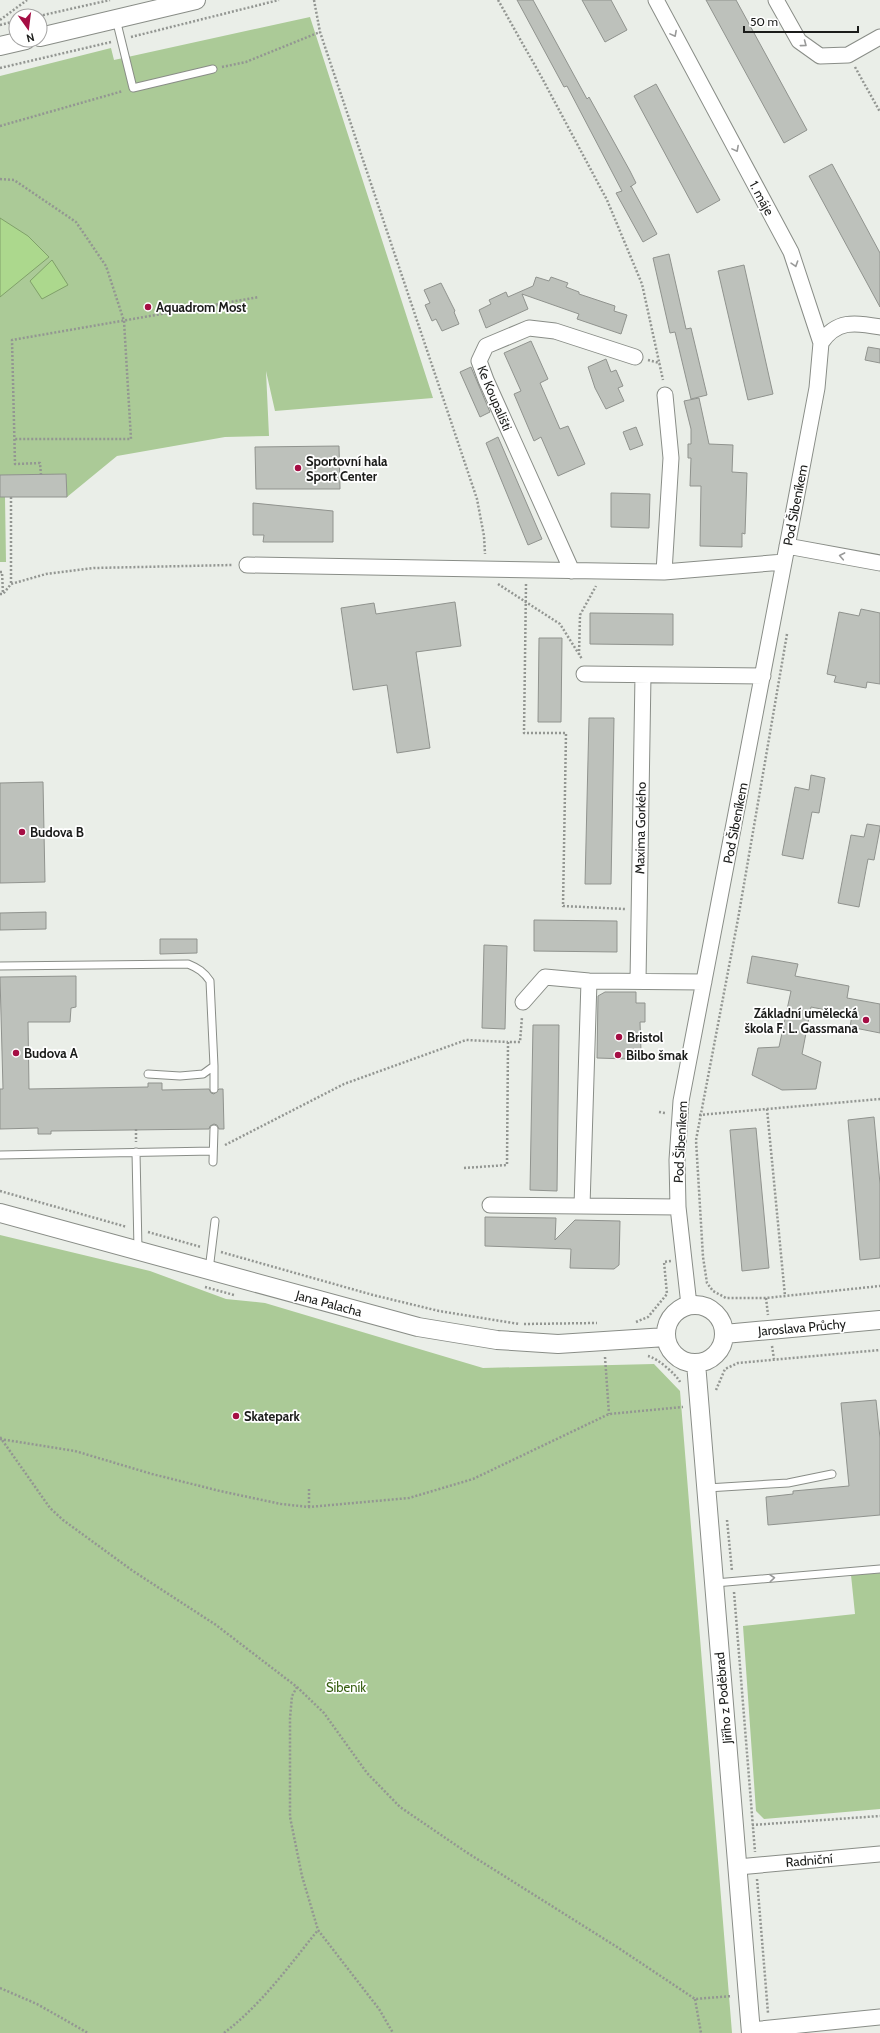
<svg xmlns="http://www.w3.org/2000/svg" width="880" height="2033" font-family="Cabin,sans-serif">
<rect width="100%" height="100%" fill="#eaeee8"/>
<path fill="#abca97" d="M310 17 433 398 275 411 266 371 269 436 225 437 117 456 67 497H5L6 562H0V76L111 48 114 60Z
M0 1235 150 1271 226 1299 265 1303 483 1368 654 1364 680 1391 732 2033H0Z
M880 1573V1809L764 1819 756 1811 743 1626 855 1614 851 1575Z"/>
<path fill="#acd88d" stroke="#80a06a" d="M0 218 28 236 49 257 0 297Z
M52 260 68 285 42 299 30 281Z"/>
<path fill="#bdc1bb" stroke="#90938e" d="M517 0H533L587 99 589 97 630 171 636 183 630 187 631 186 657 234 643 242 616 193 622 191 567 86 564 87Z
M582 0H611L627 30 605 42Z
M706 0H736L807 130 784 143Z
M656 84 720 200 697 213 634 96Z
M832 164 880 253V307L809 176Z
M669 254 686 329 691 328 707 395 691 399 675 332 670 333 653 258Z
M744 265 773 394 748 400 718 271Z
M536 277 549 281 551 277 568 283 566 287 579 292V294L615 306 614 311 627 315 621 334 577 319 579 314 522 294 528 309 486 328 479 310 491 304 489 300 506 292 508 297 533 286Z
M441 283 455 311 454 312 459 324 442 331 436 319 432 321 425 305 430 303 424 290Z
M531 341 548 379 540 383 560 429 568 426 585 464 558 476 541 437 534 441 514 394 521 391 504 353Z
M868 347 880 349V363L865 360Z
M606 359 611 372 616 370 623 386 618 388 624 401 606 409 595 388 588 367Z
M471 367 490 412 480 417 460 372Z
M699 398 709 444 733 445 732 472 747 473 745 534 742 533V547L700 546 701 486H690L691 458H688V444H691V429L684 401Z
M636 427 643 445 630 450 623 432Z
M498 437 542 539 528 545 486 443Z
M339 446 340 489H256L255 447Z
M66 474 67 497H0V475Z
M611 493 650 494 649 528 611 527Z
M253 503 333 511V542H263L264 535H253Z
M455 602 461 646 416 652 430 748 397 753 387 685 353 690 341 608 374 603 376 614Z
M861 609 880 613V684L867 682 866 688 834 682 836 676 827 674 839 612 859 616Z
M590 613 673 614V645L590 644Z
M539 638H562L561 722H538Z
M589 718H614L611 884H585Z
M811 775 825 778 819 813 812 812 803 859 782 855 795 787 809 790Z
M43 782 45 882 0 883V783Z
M867 824 880 826V828L874 860 868 859 859 907 838 903 851 835 864 837Z
M46 912V929L0 930V913Z
M534 920 617 921V952L534 951Z
M160 939H197V953L160 954Z
M484 945 507 946 505 1029 482 1028Z
M752 956 798 964 795 976 849 986 847 998 880 1004V1033L850 1027 852 1015 811 1007 802 1054 821 1062 816 1089 782 1090 752 1075 758 1048 779 1047 791 991 747 983Z
M76 976V1007L71 1008 70 1022H28L29 1089 148 1087V1083H162V1090L209 1089 211 1093 214 1094 219 1089H223L224 1129H219L217 1125 214 1124 210 1126 209 1129 51 1131V1134H38V1128L0 1129V1089H3L0 977Z
M605 992H636V1003H645V1022H640L641 1051H638L637 1056 628 1059 597 1058 598 996Z
M533 1025H559L557 1191 530 1190Z
M874 1117 880 1184V1258L860 1260 848 1120Z
M756 1128 769 1268 742 1271 730 1130Z
M485 1217 556 1218 555 1240 575 1220 620 1221 619 1265 614 1269 570 1268 571 1249 485 1246Z
M876 1400 880 1438V1515L768 1525 766 1497 793 1494V1491L849 1486 841 1403Z"/>
<g fill="none" stroke-linecap="round" stroke-linejoin="round">
<g stroke="#898d87" stroke-width="9">
<path id="service" d="M116 19 133 88 213 69
M0 966 188 964C198 968 204 972 210 981L214 1066 203 1074 180 1076 148 1074
M214 1066V1089
M136 1152 138 1250
M0 1155 213 1151
M213 1162 214 1129
M209 1270 215 1221
M707 1488 788 1483 832 1474
M715 1583 880 1569"/>
</g>
<g stroke="#898d87" stroke-width="17">
<path id="minor" d="M656 0 791 252 821 343 817 388 790 531 681 1101 677 1160 678 1207 689 1305
M776 0 799 41 820 56 848 55 880 37
M821 343C836 320 855 322 880 327
M787 546 880 563
M247 565 664 572 784 562
M572 571 486 380 479 361 486 346 529 328 555 331 635 357
M664 572 671 458 665 395
M584 674 763 676
M638 981 643 675
M523 1002 545 977 589 981 704 982
M490 1205 678 1207
M582 1206 589 981
M738 1867 880 1854
M751 2030 880 2017"/>
</g>
<g stroke="#898d87" stroke-width="20">
<path id="tertiary" d="M40 37 196 0
M0 46 26 40
M0 1213 418 1327 497 1340 558 1344 666 1337
M666 1334a29 29 0 1 1 58 0a29 29 0 1 1-58 0Z
M724 1334 880 1320
M696 1363 751 2033"/>
</g>
<path stroke="#939692" stroke-width="2.5" stroke-dasharray="2 2" stroke-linecap="butt" d="M314 0 320 32 477 499 484 536 485 554
M498 0 542 78 607 200 642 284 663 380
M39 16 110 0
M0 20 27 0
M0 25 16 21
M131 37 279 0
M222 67 246 62 320 32
M855 67 880 112
M0 68 111 42
M0 126 123 91
M0 179 14 180 76 222 106 266 124 321 131 439H14
M648 360 660 363
M41 475 40 463 15 464 12 340 259 297
M11 497V584
M0 572H2L3 594
M498 584 560 624 582 659
M526 584 524 733H566L563 906 625 909
M0 594H3L11 584 46 574 94 568 232 565
M787 634 738 919 696 1140 703 1257 707 1283 713 1291 726 1298H766L880 1286
M579 655 580 615 596 586
M767 1109 785 1296
M659 1112 665 1113
M699 1115 880 1099
M136 1129V1142
M225 1145 344 1084 466 1040 508 1042
M464 1168 507 1165 508 1042H520L522 1017
M0 1191 127 1227
M148 1232 201 1247
M221 1252 373 1295 439 1311 519 1324
M205 1287 234 1295
M766 1298 768 1315
M636 1322 648 1317 667 1294 664 1262 671 1261
M524 1324 597 1323
M772 1346 774 1359
M648 1356C657 1358 676 1374 680 1382
M605 1357 609 1414
M716 1390 725 1369 738 1363 880 1350
M0 1437 50 1508 63 1520 133 1571 216 1625 297 1687 324 1713 367 1773 400 1807 466 1852 617 1947 695 1999 732 1996
M0 1439 75 1451 152 1474 220 1491 281 1504 309 1507 409 1498 473 1479 609 1414 683 1407
M309 1507V1487
M727 1520 732 1571
M734 1592 755 1852
M297 1687 292 1696 290 1718V1817L302 1876 318 1930 379 2009 393 2033
M752 1825 880 1816
M757 1879 768 2013
M0 1988 37 2004 88 2033
M695 1999 701 2033
M224 2033C261 2005 289 1966 318 1930"/>
<use href="#service" stroke="#fff" stroke-width="7"/>
<use href="#minor" stroke="#fff" stroke-width="15"/>
<use href="#tertiary" stroke="#fff" stroke-width="18"/>
</g>
<defs><path id="oneway-chevron" d="M-2-3.5L2.5 0L-2 3.5" fill="none" stroke-width="1.6" stroke-linecap="round" stroke-linejoin="round"/></defs>
<g stroke="#989998">
<use href="#oneway-chevron" transform="translate(674 34) rotate(62)"/>
<use href="#oneway-chevron" transform="translate(804 44) rotate(37)"/>
<use href="#oneway-chevron" transform="translate(736 149) rotate(62)"/>
<use href="#oneway-chevron" transform="translate(795 264) rotate(72)"/>
<use href="#oneway-chevron" transform="translate(842 556) rotate(-169)"/>
<use href="#oneway-chevron" transform="translate(772 1578) rotate(-5)"/>
</g>
<g fill="#a50e44" stroke="#fff" stroke-width="1.5">
<circle cx="148" cy="307" r="4"/>
<circle cx="298" cy="468" r="4"/>
<circle cx="22" cy="832" r="4"/>
<circle cx="866" cy="1020" r="4"/>
<circle cx="619" cy="1037" r="4"/>
<circle cx="16" cy="1053" r="4"/>
<circle cx="618" cy="1055" r="4"/>
<circle cx="236" cy="1416" r="4"/>
</g>
<g text-anchor="middle" dominant-baseline="central" stroke-width="3.5" stroke-linejoin="round" paint-order="stroke">
<g font-size="13" fill="#1b1c1a" stroke="#fff">
<text transform="translate(762 198) rotate(62)">1. máje</text>
<text transform="translate(495 398) rotate(67)">Ke Koupališti</text>
<text transform="translate(795 505) rotate(-79)">Pod Šibeníkem</text>
<text transform="translate(735 823) rotate(-79)">Pod Šibeníkem</text>
<text transform="translate(640 828) rotate(-89)">Maxima Gorkého</text>
<text transform="translate(680 1142) rotate(-87)">Pod Šibeníkem</text>
<text transform="translate(329 1303) rotate(15)">Jana Palacha</text>
<text transform="translate(802 1327) rotate(-5)">Jaroslava Průchy</text>
<text transform="translate(723 1698) rotate(-95)">Jiřího z Poděbrad</text>
<text transform="translate(809 1860) rotate(-5)">Radniční</text>
</g>
<g font-size="13" font-weight="bold" fill="#1b1c1a" stroke="#fff" text-anchor="start">
<text x="156" y="307">Aquadrom Most</text>
<text x="306" y="461">Sportovní hala<tspan x="306" dy="15">Sport Center</tspan></text>
<text x="30" y="832">Budova B</text>
<text x="858" y="1013" text-anchor="end">Základní umělecká<tspan x="858" dy="15">škola F. L. Gassmana</tspan></text>
<text x="627" y="1037">Bristol</text>
<text x="24" y="1053">Budova A</text>
<text x="626" y="1055">Bilbo šmak</text>
<text x="244" y="1416">Skatepark</text>
</g>
<g font-size="13" fill="#396014" stroke="#fff">
<text x="346" y="1687">Šibeník</text>
</g>
</g>
<g transform="translate(28 28) rotate(166)"><circle r="19" fill="#ffffff" stroke="#a4a4a3"/>
<path d="M0-3L7 15L0 10L-7 15Z" fill="#a50e44"/>
<text y="-6" font-size="11" font-weight="bold" text-anchor="middle" fill="#1b1c1a">N</text>
</g>
<path d="M744 26v6h114v-6" fill="none" stroke="#1b1c1a" stroke-width="2"/>
<text x="750" y="26" font-size="12" fill="#1b1c1a" stroke="#ffffff" stroke-width="3" paint-order="stroke">50 m</text>
</svg>
